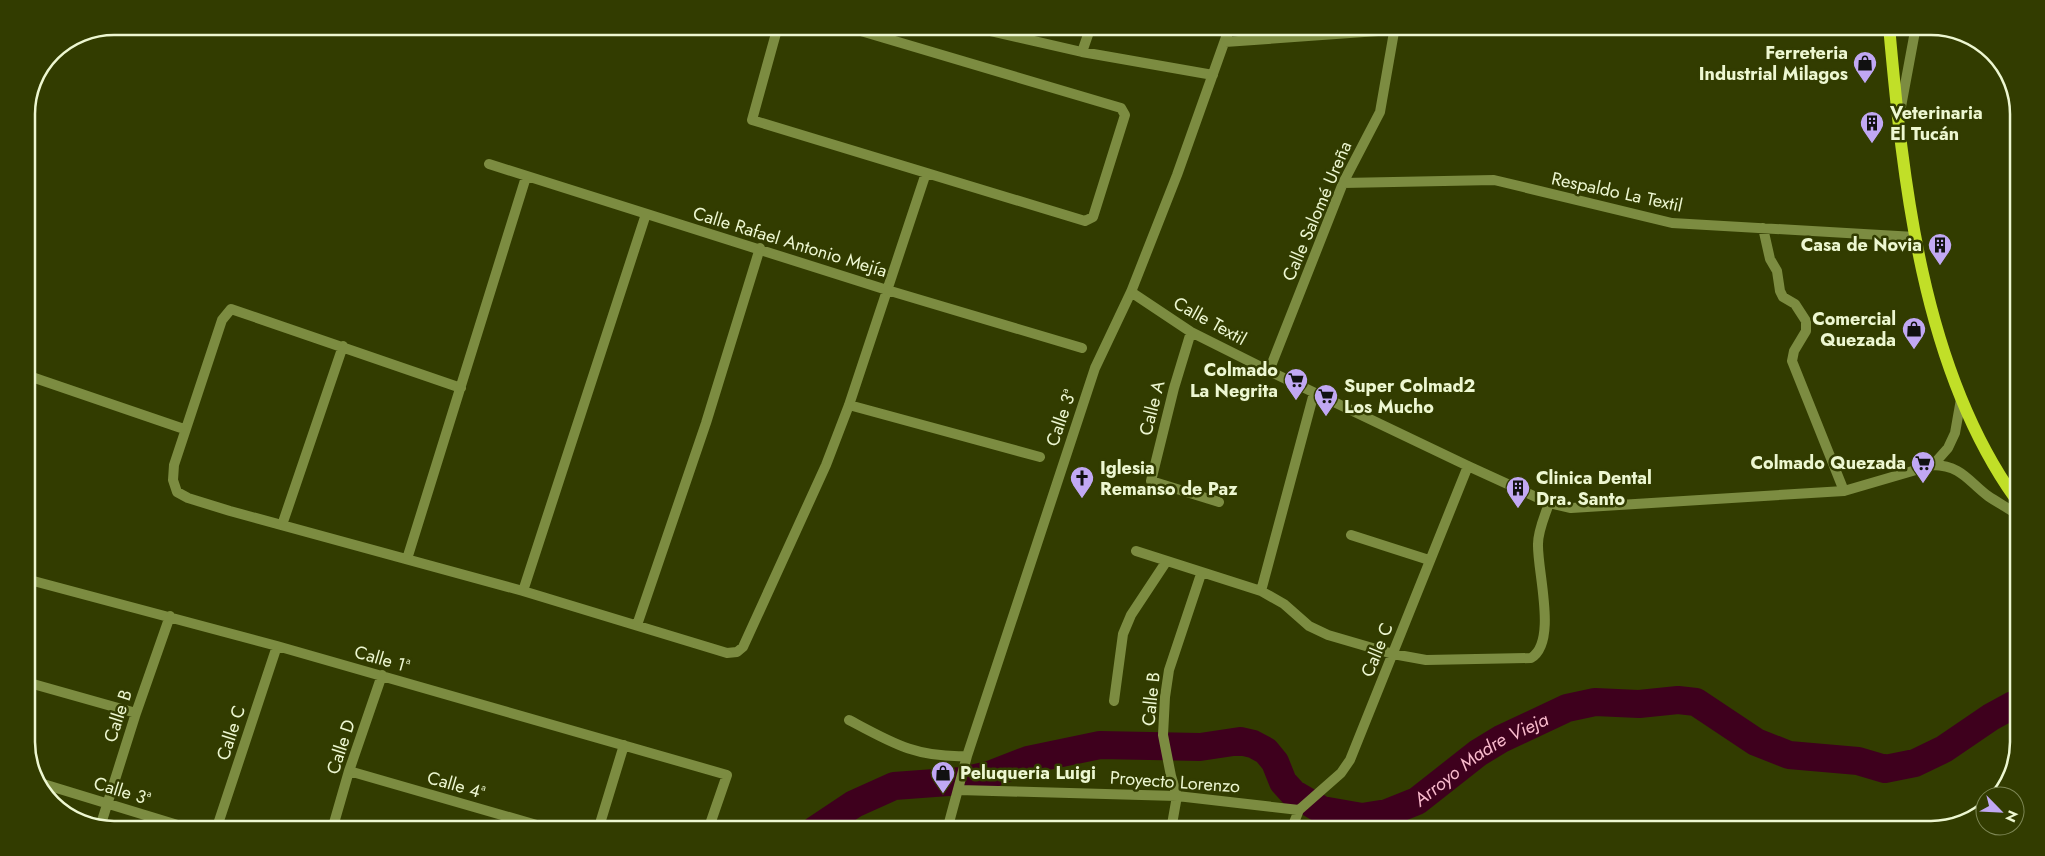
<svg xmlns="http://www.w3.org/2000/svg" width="2045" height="856" font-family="Jost,sans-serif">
<rect width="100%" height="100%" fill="#323c00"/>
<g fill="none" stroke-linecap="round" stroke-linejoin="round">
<path stroke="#3e001d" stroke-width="28" id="s1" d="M815 830 854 804 894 786 962 781 989 775 1028 760 1100 745 1200 747 1240 741 1253 744 1266 751 1275 762 1283 782 1293 793 1322 810 1362 817 1387 813 1417 801 1478 753 1501 739 1567 708 1595 702 1639 704 1678 700 1696 702 1756 742 1789 755 1858 761 1885 769 1915 763 1944 749 1991 717 2013 705"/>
<path stroke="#7c8c41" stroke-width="10" d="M778 26 752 120 1085 221 1093 217 1125 115 1121 108 844 26
M968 26 1082 52 1213 75
M1773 26 1890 31
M1225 42 1448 26
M1082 52 1091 26
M1900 112 1916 26
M489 164 887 290 1082 348
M1343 183 1494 180 1672 223 1915 237
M1763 228 1770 259 1777 271 1780 291 1783 297 1795 304 1806 321V331L1794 351 1792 361 1844 491
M1131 292 1191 332 1269 371 1468 466 1549 503 1571 508 1844 491 1933 465 1948 448 1955 433 1961 399
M1191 332 1174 388 1151 481 1219 502
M1269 371 1343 183 1380 112 1394 32
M26 375 184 429
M461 388 231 309 222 320 174 465 173 480 177 492 188 498 230 511 523 591 727 653 737 652 743 647 826 465 849 405 926 173
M849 405 1040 457
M1933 465C1962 466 1967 480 1988 496 1997 502 2006 507 2015 513
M282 525 343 346
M1351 535 1429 560
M1136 551 1261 591 1284 604 1309 626 1328 635 1393 654 1426 660 1531 658C1558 642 1537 571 1538 544 1538 530 1545 516 1549 503
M407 559 526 177
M26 579 277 646 727 775 708 830
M523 591 646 214
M1261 591 1314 393
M637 625 706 423 760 248
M26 682 136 713
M1114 701 1123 634 1131 615 1166 562
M849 720C892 743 916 758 967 756
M349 771 554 830
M40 783 194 830
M959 790 1177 796 1299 810
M100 827 136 713 170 616
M216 830 277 646
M332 830 349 771 382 675
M598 830 624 745
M947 830 967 756 1095 368 1131 292 1177 175 1230 26
M1171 830 1177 796 1171 776 1163 735 1165 697 1169 670 1201 574
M1291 830 1299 810 1341 773 1350 760 1468 466"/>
<path stroke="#c1df28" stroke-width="12" d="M1889 26C1903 182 1922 367 2015 498"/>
</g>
<defs>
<g id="shop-pin" transform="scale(1.25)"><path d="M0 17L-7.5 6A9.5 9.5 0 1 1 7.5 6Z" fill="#c1a8f3" stroke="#323c00"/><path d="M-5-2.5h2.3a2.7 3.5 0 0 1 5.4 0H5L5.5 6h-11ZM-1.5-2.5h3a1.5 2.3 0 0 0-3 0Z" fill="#111"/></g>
<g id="building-pin" transform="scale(1.25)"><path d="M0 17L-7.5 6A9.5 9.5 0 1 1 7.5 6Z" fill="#c1a8f3" stroke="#323c00"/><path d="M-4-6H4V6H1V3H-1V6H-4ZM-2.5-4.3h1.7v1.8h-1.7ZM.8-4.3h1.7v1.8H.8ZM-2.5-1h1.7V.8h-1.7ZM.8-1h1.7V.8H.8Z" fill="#111"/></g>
<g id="supermarket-pin" transform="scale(1.25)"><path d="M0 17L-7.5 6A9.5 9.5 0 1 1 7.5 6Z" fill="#c1a8f3" stroke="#323c00"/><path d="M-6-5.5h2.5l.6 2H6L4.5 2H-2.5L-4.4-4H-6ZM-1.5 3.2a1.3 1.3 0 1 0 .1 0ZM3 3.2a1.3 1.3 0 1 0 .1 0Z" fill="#111"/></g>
<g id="church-pin" transform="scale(1.25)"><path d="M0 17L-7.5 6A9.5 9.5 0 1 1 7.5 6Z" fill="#c1a8f3" stroke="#323c00"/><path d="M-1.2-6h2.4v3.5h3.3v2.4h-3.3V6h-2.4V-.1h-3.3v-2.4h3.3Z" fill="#111"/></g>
</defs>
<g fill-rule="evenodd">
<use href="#shop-pin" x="1865" y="63"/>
<use href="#building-pin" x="1872" y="123"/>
<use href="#building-pin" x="1940" y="245"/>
<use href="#shop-pin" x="1914" y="329"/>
<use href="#supermarket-pin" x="1296" y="380"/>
<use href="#supermarket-pin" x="1326" y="396"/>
<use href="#supermarket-pin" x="1923" y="463"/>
<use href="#church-pin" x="1082" y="478"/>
<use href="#building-pin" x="1518" y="488"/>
<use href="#shop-pin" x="943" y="773"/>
</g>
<g text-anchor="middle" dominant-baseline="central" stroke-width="5" stroke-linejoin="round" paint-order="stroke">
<g font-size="18" font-weight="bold" fill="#edf7d1" stroke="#323c00" text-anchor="end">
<text x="1848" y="53">Ferreteria<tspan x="1848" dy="21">Industrial Milagos</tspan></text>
<text x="1890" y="113" text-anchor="start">Veterinaria<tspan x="1890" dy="21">El Tucán</tspan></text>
<text x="1922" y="245">Casa de Novia</text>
<text x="1896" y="319">Comercial<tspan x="1896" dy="21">Quezada</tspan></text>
<text x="1278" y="370">Colmado<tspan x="1278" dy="21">La Negrita</tspan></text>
<text x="1344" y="386" text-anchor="start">Super Colmad2<tspan x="1344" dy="21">Los Mucho</tspan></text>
<text x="1906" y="463">Colmado Quezada</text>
<text x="1100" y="468" text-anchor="start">Iglesia<tspan x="1100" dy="21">Remanso de Paz</tspan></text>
<text x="1536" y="478" text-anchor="start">Clinica Dental<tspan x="1536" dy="21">Dra. Santo</tspan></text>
<text x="960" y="773" text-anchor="start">Peluqueria Luigi</text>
</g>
<g font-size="18" fill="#edf7d1" stroke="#323c00">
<text transform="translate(1617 192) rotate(12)">Respaldo La Textil</text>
<text transform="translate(1317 211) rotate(-67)">Calle Salomé Ureña</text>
<text transform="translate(790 242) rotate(17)">Calle Rafael Antonio Mejía</text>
<text transform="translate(1210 321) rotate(29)">Calle Textil</text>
<text transform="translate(1152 408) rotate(-76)">Calle A</text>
<text transform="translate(1061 418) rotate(-71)">Calle 3ª</text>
<text transform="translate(1377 650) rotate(-68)">Calle C</text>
<text transform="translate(382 659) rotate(16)">Calle 1ª</text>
<text transform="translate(1151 699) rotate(-84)">Calle B</text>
<text transform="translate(118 716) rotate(-72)">Calle B</text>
<text transform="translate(231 733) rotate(-72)">Calle C</text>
<text transform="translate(341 747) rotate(-72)">Calle D</text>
<text transform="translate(1175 782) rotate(4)">Proyecto Lorenzo</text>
<text transform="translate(456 785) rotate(16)">Calle 4ª</text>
<text transform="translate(122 791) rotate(17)">Calle 3ª</text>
</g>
<g font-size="19" font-style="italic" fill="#f8b8cb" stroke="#323c00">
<text stroke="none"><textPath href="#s1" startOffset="730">Arroyo Madre Vieja</textPath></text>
</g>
</g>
<path d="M0 0H2045V856H0ZM114 35H1931A79 79 0 0 1 2010 114V742A79 79 0 0 1 1931 821H114A79 79 0 0 1 35 742V114A79 79 0 0 1 114 35Z" fill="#323c00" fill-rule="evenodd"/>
<path fill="none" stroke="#edf7d1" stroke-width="2.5" d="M114 35H1931A79 79 0 0 1 2010 114V742A79 79 0 0 1 1931 821H114A79 79 0 0 1 35 742V114A79 79 0 0 1 114 35Z"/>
<g transform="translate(2000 811) rotate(114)"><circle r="24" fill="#323c00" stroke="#7d8754"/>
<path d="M0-4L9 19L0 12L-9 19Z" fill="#c1a8f3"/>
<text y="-8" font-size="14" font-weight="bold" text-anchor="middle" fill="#edf7d1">N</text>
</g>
</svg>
